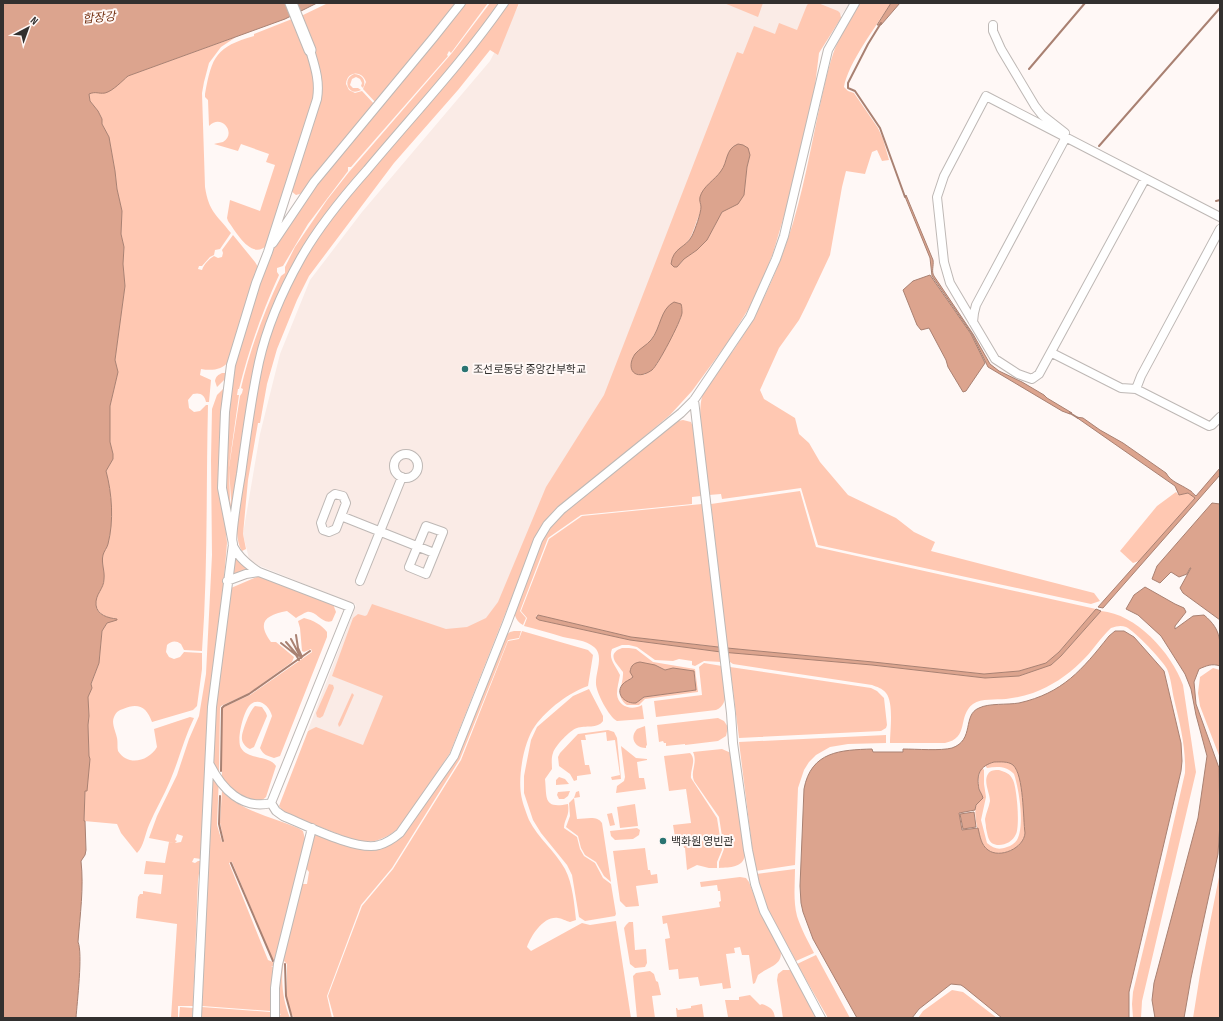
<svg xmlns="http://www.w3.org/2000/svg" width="1223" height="1021" font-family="'Sofia Sans Condensed','Noto Sans KR',sans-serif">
<rect width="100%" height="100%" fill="#fff8f6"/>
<path fill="#faebe6" d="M520 3H850L816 50 783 184 546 523 489 660 414 630 365 752 308 730 356 605 255 564 249 559 243 534 260 434 280 354 310 280 362 212 490 61Z"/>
<path fill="#ffc8b2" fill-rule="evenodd" d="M328 3H458L376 103 363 89 366 82C362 70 347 71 346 84L349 90 355 93 362 91 375 105 303 193 296 195 291 191 320 98C324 68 311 43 301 16Z
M463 3H488L451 53 449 51 447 55 448 56 351 167H348V171L308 224 283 266 277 268V272L279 275C262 312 249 349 239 389H238L237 395H239L229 466 230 500 228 506 226 497 225 477V447L234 366 260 282 275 244 316 182Z
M490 3H501L486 26 314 234 267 333 232 512 229 511 231 500 229 467 240 396 242 393 243 389 241 388C250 349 264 312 281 276L285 273V267L295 247 327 200 349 172 452 53Z
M508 3H519L498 55 490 50 458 90 394 163 309 276 297 300 277 349 267 384 260 423H258L248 480 243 534 246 549 242 551C230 534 243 481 246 461 250 435 253 408 258 382 266 341 285 294 306 258 322 231 341 206 361 182 410 122 465 67 508 3Z
M724 3H763L758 17Z
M809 3H818L838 11 840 13 841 18 819 53 815 86 811 106 787 206 773 253 760 287 749 308 728 342 692 391 670 415 560 507 544 523 534 541 450 753 400 827C386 839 373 844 356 841L284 813 279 806 308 731 316 727 363 745 383 696 332 676 353 618 358 614 365 616 367 615 372 604 446 629 467 627 486 618 498 602 546 487 604 395 737 52 743 54 754 26 775 34 779 23 797 30 807 5ZM735 145 750 155 747 167 744 195 722 212 707 240 697 250 684 259 680 264V248C690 242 691 236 695 226 697 219 700 215 701 208 701 204 699 200 701 196 705 185 714 180 721 172 727 164 724 155 735 145ZM663 314 681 318 657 364 652 369 644 375 639 351C653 341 658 329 663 314Z
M859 3H891C877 25 848 63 844 87L848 91 854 93 878 128 883 139 889 160 882 161 877 150 872 152 865 174 846 171 842 187 830 255 806 306 799 320 779 348 760 390 764 399 795 418 799 434 809 443 820 462 848 495 896 518 914 532 935 542 931 551 1094 593 1100 601 1091 604 818 545 801 488 722 499 721 494 709 495C706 469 695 416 703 393 709 377 723 364 733 351 752 323 767 294 779 263 798 217 807 167 817 119 822 97 826 75 833 54 838 39 851 18 859 3Z
M292 19 294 20 314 74 315 92 267 245C252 261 236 232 228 221L227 218 230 200 260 211 275 165 266 162 269 154 241 144 238 151 214 144C216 143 220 143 223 142 237 134 222 113 209 126L208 100 205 97V94C212 56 216 47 254 36V34Z
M236 37 221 47 209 63 204 82 202 93 205 187C209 212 216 214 231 233L220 249 215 250 214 255 210 257 202 266H199L198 269 202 270C204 264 209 259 214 256L218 258 222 257 223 253 222 250 233 235 255 262 258 267 257 270 229 361C222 370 212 371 201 369L200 375 211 380 209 402H206C205 395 200 392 193 394L188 400 189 408 194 412 200 411 206 405H208C206 487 208 569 202 651L184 650 181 644C176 640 171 641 167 645L166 652 169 657 174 659 180 657 184 652 202 653V669L197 706 193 710 152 722C147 707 138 702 123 709 119 710 116 712 114 717 111 723 116 732 117 738 118 743 117 747 118 751 128 767 149 761 157 747L154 729 190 717 194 718C184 738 179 760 170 781 164 796 155 810 149 825 145 834 144 846 137 853L121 833 117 824 84 821 85 791 90 759 89 756 88 725 89 716 88 697 92 688 91 685 99 663 102 631 107 623 117 619C108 618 97 615 96 604 95 594 104 588 104 579 105 571 101 562 103 554 104 551 107 548 108 544 114 521 112 493 106 471L113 459V454L110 442V406L118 372 115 360 125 286 123 264 124 247 121 234 122 211 117 189 115 171 109 137 102 124V119L98 111 90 101 89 94 94 91 103 93 109 91 128 76Z
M354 74C362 74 367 81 363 88L361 86 362 83 360 79 356 77 352 79 350 85 353 88H358L361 90C355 93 351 92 348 87 346 81 348 77 354 74Z
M222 373H226L228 376 217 387 215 381C216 376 218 375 222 373Z
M223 389 225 390 222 405 220 469 227 543 201 859 194 858 192 862 195 863 198 861H201L198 880 193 1006H178V1018H171L177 924 136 918 138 897 140 894H143V891L161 894 163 875 144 874 146 861 165 863 169 842 175 843 181 842 183 836 177 834 175 840 177 841 175 843 149 838 157 816 177 775 189 739 199 716 206 674 212 555 211 460 212 409 217 395Z
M683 420 691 422 693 427 701 496 692 497V504L581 515 548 538 520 611 526 618 523 625C517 622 514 616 514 609L542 541 549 528 563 514 669 426 678 421Z
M800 491 816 547 1096 609 1059 652 1046 663 1019 671 984 674 873 662 727 648 711 504Z
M1176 492 1179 495 1188 493 1195 498 1139 561 1133 563 1120 551 1157 506Z
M702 504 720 647 631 637 538 615 536 616 539 620 630 640 721 652 722 662 704 661 695 666 692 665V661L679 659 673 661 655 660 637 647 629 645H622L612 649C608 659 616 666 620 675 619 681 617 687 617 694 618 707 632 711 642 705L644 719 617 721C609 717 595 691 596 682 596 671 604 655 594 647 586 640 572 639 563 637 550 633 537 629 524 626L527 618 521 611 549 539 582 516Z
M234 554 249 569 248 570 232 574Z
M259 576 333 604 336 612 332 621C322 625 316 610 307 612 304 613 299 616 296 618L287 611C266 615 256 622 271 642H276L294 657 292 662 249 693 221 706 220 708 219 775 217 825 222 842 224 841 220 823 222 791C239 810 274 818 298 828L303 831 305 839 273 966H271L273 967 270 1011 202 1006 215 705 231 588ZM232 862 273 961V962L268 960 229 863Z
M1101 611C1136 614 1171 652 1183 685L1196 772 1142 1001 1141 1018H1133L1132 1004 1133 992 1166 856 1185 773C1186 747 1180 724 1174 699 1172 690 1171 678 1167 669 1163 661 1135 631 1126 627 1121 625 1117 626 1111 628 1100 638 1092 652 1081 662 1067 676 1051 686 1033 693 1024 696 1015 698 1006 699 995 700 982 698 973 704 957 716 970 738 945 743H890C890 731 894 703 886 693 882 688 877 687 872 685L733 664 730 662 728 652 872 665 985 678 1019 676 1051 665 1061 656Z
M304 618C313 620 322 625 327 632V637L280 756 274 758C268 756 263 755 260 748L272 716C270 707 260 697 251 704 244 709 236 740 241 748 248 760 269 755 276 766L266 797C254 810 230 788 222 778V708L250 695 312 652 311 649 304 652 302 651 300 628 298 621Z
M514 631H521L519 638 508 640 460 759 392 868 361 905 327 996 332 1018H294L290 1011 287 998V964L284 961C280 980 283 1001 290 1018H277L281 1014 277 1013 280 964 301 886 303 884H307L309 872 305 867 313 836 319 835 354 848 366 849 387 844 446 772 504 637 510 632Z
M522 631 588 650 593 655 588 686C570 692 547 709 535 726 524 741 518 775 521 794 522 802 526 812 529 820 538 838 555 851 565 869 573 885 574 903 576 920L570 922C566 921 561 918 558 918 543 916 531 936 527 947L531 951 582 923 590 925 616 921 631 1018H334L328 996 362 906 393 869 461 760 508 641 519 639Z
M622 648H629L636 649 653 662 695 669 698 692 645 699 639 705H627C614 696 624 684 623 672 616 663 606 654 622 648ZM655 665 665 670 673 668 695 673 696 690 644 697 642 699 621 692 622 685 633 678V676Z
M704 663 722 666C724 680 732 703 716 710L656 717 654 701 702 695 699 667Z
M730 667 871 688 877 691 884 698 887 725 886 728 881 731 739 738Z
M1213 668 1220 670V758L1200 706 1198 693 1200 677Z
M329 684 333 685 334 688 323 716 320 718 317 717 316 713Z
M589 689 603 716V721C598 729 585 725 577 728 570 730 555 746 553 753 551 758 552 764 552 769L545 779C547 798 543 809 568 804 570 816 564 819 564 828L577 837 580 849 584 856 595 863 603 878 611 884 616 914 615 916 585 921 579 917 572 875 567 865 541 833 533 820 524 793V776L531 740 537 727 573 696Z
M352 693 354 695 341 725 339 727 338 724Z
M255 706 262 707 266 713 267 716 254 747 250 749C245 747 241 742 242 736 243 729 250 710 255 706Z
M718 718 724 721 728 727 726 736 718 741 685 745V744L666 746V743H664L663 741 659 742 657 725Z
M645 726 647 745 646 746V748C635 748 629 738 637 729Z
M608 730 614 732 617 738 621 779 612 780 611 777 620 775 615 740 607 741 606 732 585 735 586 740H581L585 765H589L591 774 577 776V780L574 781 570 774 559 766 558 757 560 753 578 734Z
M886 735V743L848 744 830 747 816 755 809 762 804 770 798 788 795 865 755 871 739 742Z
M621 746 636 758 647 759V760L637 762 639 778H644L646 789 616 793 617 786 624 781 625 777Z
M722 749 731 753 745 855C743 868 730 867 719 868V862L724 849 719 817 694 781C690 771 698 763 693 752Z
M690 753C697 760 690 769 691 778L717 818 722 850 717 862V868H709L697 865 687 870 685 848H684L683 843H676L673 825 691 823 686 789 669 791 664 756Z
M994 762C1000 762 1008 761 1013 765 1024 775 1023 818 1025 833 1024 848 1000 859 988 850 980 845 973 816 976 806 977 802 980 799 982 795 977 787 978 775 982 767L984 770V784L986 797 981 820 987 843C994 849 999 850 1007 847 1011 846 1015 843 1017 840 1025 826 1019 789 1014 774 1007 766 997 766 987 768L985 765Z
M999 770C1005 772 1010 773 1013 780 1017 788 1020 826 1016 834 1013 841 1006 845 999 845 988 845 988 836 986 828 986 824 985 822 985 819 986 813 989 807 990 801 990 793 983 782 988 774 990 770 995 770 999 770Z
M559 777 565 779 569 784 556 785V780Z
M570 791 568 796 564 799H559L557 795 558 792Z
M579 791 580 797 574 798 577 819C586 819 597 815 602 823L611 882 604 876 596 862 585 855 581 848 578 836 566 827 570 816 569 803 574 798 576 792Z
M635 804 638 826 620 828 617 807Z
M612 813 615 825 610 826 607 814Z
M637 828 640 830 639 835 633 839 615 840 611 836 610 831Z
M645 848 648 870H650L651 875 657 874 658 883 636 886 639 906 626 907 620 901 613 851Z
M795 869C795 884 793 900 797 916 801 929 808 941 814 953L796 961 768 910 756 874Z
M1220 872V1018H1193L1201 968Z
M740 877 746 878 749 882 761 913 780 949C785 965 767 967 758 975L755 983 753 984 749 955H742L740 947 734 948 735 953 726 954 731 988 723 989 722 983 700 986 698 977 679 979 678 969 669 970 665 939 670 938 667 923 663 924 662 916 720 907 719 902 721 901 720 891H718L717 885 701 887 700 882Z
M629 922H633L635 950 646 949 647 963 645 967 635 968 630 964 624 928 626 925Z
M816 955 850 1018H828L797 964Z
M783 970H790L792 972 818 1018H783L777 980 778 974Z
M650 971 654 974 656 981 658 982 661 995 652 996 655 1018H637L633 976 636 973Z
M952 990 963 992 997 1018H918L923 1011Z
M750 995 760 1005 762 1004C770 1007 774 1009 775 1018L728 1017 725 1000H739V997Z
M702 1004 704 1018H677L676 1008H677L678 1010 691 1008V1006Z
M180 1007 193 1008 192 1018H179Z
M202 1007 270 1012V1018H202Z"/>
<path fill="#dca48e" stroke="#a98172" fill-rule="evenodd" d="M3 3H317L285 19 128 76C122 81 113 91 105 93 98 94 96 91 89 94L90 101 98 111 102 119V124L109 137 115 171 117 189 122 211 121 234 124 247 123 264 125 286 115 360 118 372 110 406V442L113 454V459L106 471C112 493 114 521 108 544 107 548 104 551 103 555 101 563 105 571 104 579 104 589 95 594 96 605 97 615 108 618 117 619V620L107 623 102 631 99 663 91 684 92 688 88 697 89 716 88 725 89 756 90 759 87 791H85L84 821H85L86 850 85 855 81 861C84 888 80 915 78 942 83 953 77 1003 76 1018H3Z
M891 3H900L881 25H877Z
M738 144 743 145 748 148 750 155 747 167 744 195 738 204 722 212 707 240 697 250 684 259 677 267H674L671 264C673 247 686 248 692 236 695 230 701 213 701 207 701 204 699 201 700 197 703 186 715 180 721 171 728 162 725 149 738 144Z
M906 195 933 260C934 266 931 271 934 276L973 334 990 364 999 371 1022 382 1044 395 1047 398 1072 413 1070 414 1062 411 988 367 972 334 932 276 930 258 906 199 905 196Z
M930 275 971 334 985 363 966 391 963 392 948 367 946 360 929 328 921 330 917 325 903 290 913 281Z
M674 302 681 304C682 307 682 310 682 313 681 321 658 365 652 370 635 382 625 369 635 354 639 349 647 345 651 340 661 328 660 309 674 302Z
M1076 417 1083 418 1100 430 1123 443 1166 473C1171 482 1180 484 1189 490 1192 491 1193 494 1196 496L1220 468V475L1103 608 1098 607 1195 498 1188 493 1179 495 1175 486Z
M1212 503 1220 504V620L1183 593 1180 588 1191 568H1190L1187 574 1179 577 1171 572 1160 583 1152 579 1157 566Z
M1145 587 1175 604 1184 608 1186 612 1175 626V629L1193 616 1204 615C1223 631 1220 642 1220 666 1212 663 1206 666 1199 669L1194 682 1196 704 1219 768 1220 823 1218 854 1191 978 1184 1018H1155L1152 1000 1154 983 1198 818 1207 756 1196 715 1191 689 1185 674 1161 636 1138 615 1126 609 1134 595Z
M1096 609 1101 611 1061 656 1051 665 1019 676 985 678 872 665 721 652 630 640 539 620 536 618 538 615 631 637 727 648 873 662 984 674 1019 671 1046 663 1059 652Z
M1115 631H1124L1134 637 1164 671 1181 743 1182 761 1181 771 1129 992V1018H1002L964 987 961 985 951 984 919 1009 912 1018H857L813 939 803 912 801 903 800 886 804 789C811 751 841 750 872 749L873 752H903V749C916 749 941 751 952 748 975 740 962 715 979 708 989 703 1007 705 1019 703 1063 693 1082 670 1109 636ZM994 762C1000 762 1008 761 1013 765 1024 775 1023 819 1025 833 1024 848 1000 859 988 850 981 845 980 836 978 828L962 830 959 813 975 810 976 805 983 798C982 794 980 792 979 789 976 774 980 766 994 762Z
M640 662 655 665 665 670 673 668 694 671 696 690 644 697 636 703C626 704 615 695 622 685 625 681 630 680 633 677L630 672C631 665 634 663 640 662Z
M974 812 976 827 963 829 960 814Z"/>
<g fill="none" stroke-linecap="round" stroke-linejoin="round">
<path stroke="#a98172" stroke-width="2" d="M881 23 868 44 848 83V88L855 91 880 128 905 197
M1029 69 1085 3
M1099 146 1220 8
M1216 201 1220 200
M1070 413 1078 418
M296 635 298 648 302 657
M291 639 301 658
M286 642 298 656
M281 643 296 655 299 660
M221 771 222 708 224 706 249 694 310 651
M220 796 219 824 223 841
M231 863 273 961
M285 964 286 996 292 1018"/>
<g stroke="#beb8b5" stroke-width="10">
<path id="street" d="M504 3C463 62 413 115 367 170 343 197 319 226 301 258 283 290 267 326 259 362 251 399 246 437 241 474 239 486 230 538 233 546 239 558 248 565 259 572L350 607 271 803 276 811 283 816C305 825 358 852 379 845 387 843 394 838 400 833L454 756 507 623 538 540 547 525 561 510 681 413 694 400 750 317 776 259 784 236 828 50 855 3
M993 25V31L1001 49 1035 106 1042 115 1065 133
M1145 179 1039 374 1032 379 1018 374 995 359 950 283 944 262 937 197 944 176 986 96 1220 217
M273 243 314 182 434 37 461 3
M973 322 974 313 976 305 1066 137
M1052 353 1121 388 1136 389 1209 426 1212 425 1220 417
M1136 389 1141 376 1220 229
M694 400 731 713 733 743 748 850 755 884 764 911 821 1018
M394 466a12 12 0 1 1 24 0a12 12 0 1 1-24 0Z
M335 494 343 496 346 503 336 529 329 532 323 530 321 523 331 497Z
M341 516 434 553
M426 526 443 532 426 574 409 567Z
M227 581 246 574 259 572
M360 581 402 477
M210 765C222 789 242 810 271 803
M197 1018 212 707 233 544 222 488 225 412 231 365 256 283 268 252 317 99C320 81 315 67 310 50
M275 1018V988L278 964 312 828"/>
</g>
<g stroke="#beb8b5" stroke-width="13">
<path id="secondary" d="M291 3 310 50"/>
</g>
<use href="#street" stroke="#fff" stroke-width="8"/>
<use href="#secondary" stroke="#fff" stroke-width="11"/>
</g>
<g fill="#2a7472" stroke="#fff8f6" stroke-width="1.5">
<circle cx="465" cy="369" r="4"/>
<circle cx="663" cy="841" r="4"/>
</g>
<g text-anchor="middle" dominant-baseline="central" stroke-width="4" stroke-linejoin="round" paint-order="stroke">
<g font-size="11" fill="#32302f" stroke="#fff8f6" text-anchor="start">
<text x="473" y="369">조선로동당 중앙간부학교</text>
<text x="671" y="841">백화원 영빈관</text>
</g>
<g font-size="12" font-style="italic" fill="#743112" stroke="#fff8f6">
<text transform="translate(99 18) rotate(-5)">합장강</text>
</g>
</g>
<rect width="1223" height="1021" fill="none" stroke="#32302f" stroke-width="8"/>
<g transform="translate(28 28) rotate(41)" stroke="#fff8f6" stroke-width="3" paint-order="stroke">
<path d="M0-3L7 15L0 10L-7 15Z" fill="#32302f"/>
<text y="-6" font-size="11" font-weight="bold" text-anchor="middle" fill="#32302f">N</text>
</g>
</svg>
